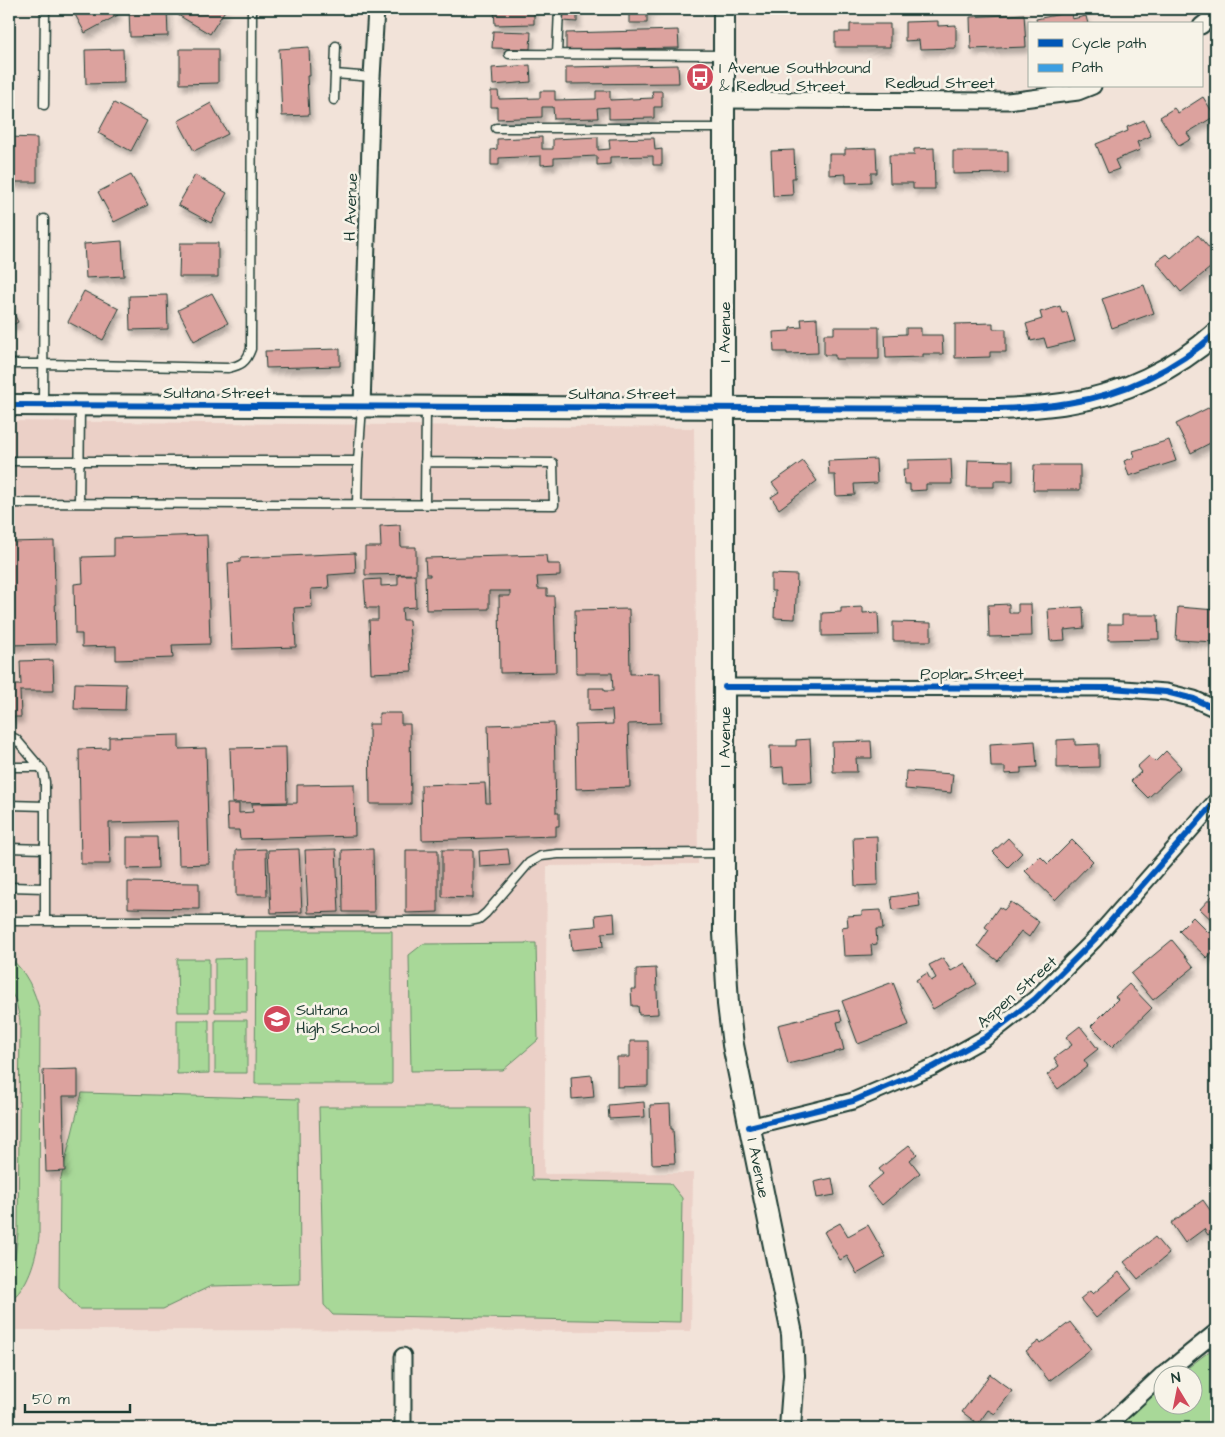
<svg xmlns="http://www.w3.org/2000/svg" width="1225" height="1437" font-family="'Architects Daughter',sans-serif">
<defs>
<filter id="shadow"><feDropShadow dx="3" dy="5.5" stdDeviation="2.5" flood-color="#0004"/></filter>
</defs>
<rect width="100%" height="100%" fill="#f2e3d9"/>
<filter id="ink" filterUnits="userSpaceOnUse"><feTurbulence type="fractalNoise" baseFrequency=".02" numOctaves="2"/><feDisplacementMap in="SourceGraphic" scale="10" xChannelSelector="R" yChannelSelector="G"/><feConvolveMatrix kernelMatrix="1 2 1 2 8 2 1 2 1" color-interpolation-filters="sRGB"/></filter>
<g filter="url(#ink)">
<path fill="#ebd0c7" d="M9 421 694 428 698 864 547 866 544 1174 693 1173 691 1331 9 1330Z"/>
<path fill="#a8d898" stroke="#648a66" d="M256 931H392V1084H255Z
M536 943 538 1040 503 1070 411 1071 409 955 423 944Z
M9 957C26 971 35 991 40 1012L39 1237C36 1258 28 1289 9 1301V1270L15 1257 18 1233 20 1021 16 1001 9 989Z
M247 958V1012H215V959Z
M177 959H209V1012H178Z
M177 1020H209V1073L177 1074Z
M215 1020H247V1073H215Z
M82 1093 299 1099 300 1284 211 1286 163 1309H79L59 1287 60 1182Z
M319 1107H530L532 1180 670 1183 682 1198 680 1322 333 1315 324 1305Z
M1216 1346V1428H1118L1143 1404 1162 1388V1404H1192V1374H1180Z"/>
<path fill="#dca29e" stroke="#1f3d34" filter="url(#shadow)" d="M72 9H115L118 15 85 33Z
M129 9H167L168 36 130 37Z
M182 9H226L210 34 178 15Z
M494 9H534V24L495 25Z
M563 9H577V22L563 21Z
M629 9H656L647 10V23H629Z
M1071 12 1072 19 1086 16 1088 24H1037L1036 19Z
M1024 14 1026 47 971 49 970 17Z
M938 21V26L956 25V48L920 49 919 40 905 41V22Z
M850 24H890V47H835V32H850Z
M678 30 679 48 566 50V33Z
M493 31 531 32 530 49 492 48Z
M309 47 310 76H307L309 115 282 116 279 49Z
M123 49 124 83 86 84 85 50Z
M180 49H218V83L180 84Z
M530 65 531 82 493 85 492 68Z
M678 65 679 83 566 84V67Z
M491 91H498L499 99 540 98V91H555V100L596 99V91H610V100L653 98 652 91H662V107H654V118L609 119V107L597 108 598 118 554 119 553 107H542V117L497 119V107H491Z
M1203 97 1215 116 1187 133 1191 139 1179 146 1160 117 1174 108 1178 113Z
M114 103 147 121 131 151 98 133Z
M211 103 228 134 194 151 178 121Z
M1144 120 1151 136 1137 142 1140 150 1115 160 1119 169 1108 173 1096 144 1128 131 1127 127Z
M9 137 37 138V182H9Z
M542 137V149H553V139L598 137V150L610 149 609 139 654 138 655 150 662 149V165H653V156L610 157V164L597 165V156L554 158V164L541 165V156L499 158V165H491V150L497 149V139Z
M876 148 877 173H871V182L846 183V174L829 175V154H845V149Z
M934 148 935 189H913V183H890L889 155H914V149Z
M794 150 795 178H792L793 195 773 196 771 151Z
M953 151H1008V173L953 174Z
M131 175 148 205 114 222 98 192Z
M195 175 227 193 211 223 178 205Z
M1198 235 1216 256V263L1181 292 1156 262 1167 254 1171 258Z
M122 241 124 276 86 278 84 244Z
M180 243H218V277H179Z
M1144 285 1154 313 1112 328 1102 299Z
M84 291 119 309 103 340 68 322Z
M212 293 228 323 194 341 178 310Z
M167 295 168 329 130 330 129 296Z
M9 304 18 322 9 327Z
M1060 306 1062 313 1067 312 1075 341 1047 348 1044 338 1031 341 1026 324 1042 319 1040 312Z
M817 318 818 353 787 354V352H774L773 332 790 331V328L802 327 801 319Z
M993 323V329H1006V352H990V357L955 358V324Z
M834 327H879V359H835V355H824V334H834Z
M906 328H921V335H942L943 354H923V357L886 358 885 335 906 334Z
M340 349V366L266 368 265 351Z
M1216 404V440L1191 453 1176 424Z
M1169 440 1176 461 1129 476 1124 461 1135 457 1133 451Z
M876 459 877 483 854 484 855 495 836 496 835 475H829L828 461Z
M951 459 952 484H926V490L910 491V484H904L903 469H908V460Z
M968 460 1013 461V481H994V487H967Z
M803 461 817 481 779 509 771 497 779 492 772 483Z
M1034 465H1080V490H1033Z
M400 525 401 547H416V574L365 575V547H381L380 526Z
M207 535 210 644 172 645 173 658 116 660V646L82 647V634H75L74 584 83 583 82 557 114 556V538Z
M54 541 56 644 9 645V542Z
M355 553 356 573 328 575 329 588 311 589 312 607 294 608 296 647 232 649 228 563 240 562V558Z
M546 555 547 564H560V576L537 577 538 589H547V596H554L556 672 500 673 499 596H510V591H489V609L426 610 425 576H430V574H426L425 558Z
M771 574 797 575 795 619 774 618 775 591H771Z
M398 575H415L416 607 402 608 403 620H409L412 671 371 673 369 620H378V608H366L364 580 381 579V586L398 585Z
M1009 604V613H1018V604H1031L1032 636 989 637 988 605Z
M863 607V613L878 612 879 635 822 636V613L841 612V608Z
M1083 607 1084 628 1064 630 1065 640 1050 641 1048 609Z
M1178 607 1216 610V642L1176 640Z
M629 609 630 674 660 673 661 723 628 724 630 787 576 789 575 725 613 724 612 710 589 711V688H604V691H613L612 673H576L575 610Z
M1122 615H1158L1159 639 1108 640V624H1122Z
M893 622 931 623V641H893Z
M53 660 54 691H20L21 717H9V685H21L20 661Z
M75 683 126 684 125 710 74 709Z
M379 713H401V724H410L411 804H370L369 724H379Z
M554 723 556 813H559V826H556V836L422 840 421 785 485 783 486 803H490L488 725Z
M179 735V749L206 748 209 864 179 865 178 821 109 823 110 864H81L79 749 109 748V737Z
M810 739 812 782 784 783 783 767 771 768 770 746H796V740Z
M1075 739V745L1099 744V767L1057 768V740Z
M871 741 872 758H856L857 772H833L832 742Z
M1035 741 1037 767 1021 768V773L1005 774V767H991L990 744Z
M286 747 287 802 232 803 230 748Z
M1166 751 1181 767 1148 798 1131 781 1141 772 1137 767 1149 756 1155 762Z
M906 771 953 774 951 793 905 789Z
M354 784 355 836 240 839 239 830H228L227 804H239V813L253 812 252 804 297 803V785Z
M877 836 878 885 855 886 853 837Z
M127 837H157L158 868 127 869Z
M1008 838 1022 853 1008 867 993 852Z
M1072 840 1093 861 1055 900 1025 871 1040 856 1048 864Z
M266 849 267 896H236V850Z
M299 849 302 912 271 913 268 850Z
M336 849 339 912 308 913 305 850Z
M373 849 374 912H343L342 850Z
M508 849 510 865 480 867 479 851Z
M406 850H438V912L406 913Z
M442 850H473V898L442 897Z
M128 882 199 883V909L128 908Z
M918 893 920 906 893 910 891 897Z
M1214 894 1216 896V924L1200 909Z
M1011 902 1039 922 1029 937 1021 931 998 961 978 946 989 930 985 927 999 907 1004 910Z
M881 910 883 929H876L877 944 871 945 872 955 844 956 842 927 848 926 847 916 862 915V911Z
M614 913 615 932 602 933 603 947 572 950 570 928 596 926 595 915Z
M1193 917 1209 933 1216 925V948L1207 958 1179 931Z
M1172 940 1194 967 1153 1000 1131 974Z
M943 958 951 971 965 963 977 984 933 1009 916 980 927 973 931 981 936 978 929 965Z
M656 968 658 1014 639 1015 638 1006H632L631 989H636V969Z
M893 982 909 1025 858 1044 842 1001Z
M1129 984 1152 1008 1112 1047 1091 1026 1118 999 1115 997Z
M839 1010 842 1021 837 1022 844 1050 788 1064 778 1025Z
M1080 1026 1098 1049 1084 1060 1088 1066 1058 1089 1047 1075 1059 1066 1054 1058 1072 1045 1066 1037Z
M630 1041H648V1086L617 1087V1057H630Z
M78 1069V1096H63L65 1171 46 1172 43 1070Z
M592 1075 594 1097 572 1099 571 1077Z
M644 1102 645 1117 609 1119 608 1105Z
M670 1104 671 1129H673L675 1163 652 1164 650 1105Z
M909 1145 917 1154 910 1160 920 1173 882 1205 867 1187 883 1174 879 1169Z
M832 1178 835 1195 817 1198 814 1182Z
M1203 1200 1210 1210 1216 1206V1229L1208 1235 1204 1229 1185 1243 1171 1223Z
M840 1223 848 1236 868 1225 886 1257 857 1274 847 1256 840 1260 824 1232Z
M1155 1237 1169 1254 1138 1279 1124 1262Z
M1119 1272 1132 1289 1096 1318 1080 1299 1090 1291 1093 1294Z
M1070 1322 1091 1349 1049 1381 1026 1351 1039 1341 1041 1344Z
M990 1374 1012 1391 995 1414 988 1410 978 1424 962 1412Z"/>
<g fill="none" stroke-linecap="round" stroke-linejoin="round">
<g stroke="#1f3d34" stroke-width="11">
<path id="lane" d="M509 54 724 55
M557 54 559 9
M335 74 372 77
M334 100 336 46
M44 105 45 9
M496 128H724
M9 364H43L228 368C241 365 246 363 251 349L252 9
M43 403 44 219
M9 461H358
M9 503 554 505 553 463 425 462
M79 503 80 406
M357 504 358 461 362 407
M425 504 426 408
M9 736 16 739 43 771 45 782V921H9
M9 767H40
M9 805 45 806
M9 848 45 849
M9 887 45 888
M45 921H469L479 919 486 913 529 863 541 856 558 854 724 853"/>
</g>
<g stroke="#1f3d34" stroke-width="19">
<path id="street" d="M1201 26 1216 14
M724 100 1008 101 1078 92 1093 86
M362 407 372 77 376 9
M725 687 1110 688 1166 692 1194 699 1216 709
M749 1127 853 1101 933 1067 985 1038 1035 999 1094 940 1216 801
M403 1356V1428
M1164 1374 1216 1332
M1105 1428 1162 1375"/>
</g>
<g stroke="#1f3d34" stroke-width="24">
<g id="secondary">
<path id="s1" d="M724 9V933L728 1004 733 1045 792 1334 794 1375 790 1428"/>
<path d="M9 405 999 409C1022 408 1045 407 1068 403 1122 395 1176 369 1216 333"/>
</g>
</g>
<use href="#lane" stroke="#f7f3e8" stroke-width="8"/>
<use href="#street" stroke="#f7f3e8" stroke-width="15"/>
<use href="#secondary" stroke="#f7f3e8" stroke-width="20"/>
<path stroke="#3c9ee2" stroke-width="5" stroke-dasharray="10 5" stroke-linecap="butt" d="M1205 1428 1204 1425 1214 1423 1216 1428"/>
<g stroke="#f7f3e8" stroke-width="9">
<path id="cycleway" d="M9 405 999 409C1022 408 1045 407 1068 403 1122 395 1176 369 1216 333
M725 687 1110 688 1166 692 1194 699 1216 709
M749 1127 853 1101 933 1067 985 1038 1035 999 1094 940 1216 801"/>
</g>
<use href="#cycleway" stroke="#0057b8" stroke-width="6"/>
</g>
</g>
<defs>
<g id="bus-disc" transform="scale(1.4375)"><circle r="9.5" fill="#d1495b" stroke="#f7f3e8"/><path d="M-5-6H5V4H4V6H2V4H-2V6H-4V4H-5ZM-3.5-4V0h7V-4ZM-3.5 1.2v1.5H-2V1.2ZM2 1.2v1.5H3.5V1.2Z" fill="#fff"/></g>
<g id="school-disc" transform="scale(1.4375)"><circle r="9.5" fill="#d1495b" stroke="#f7f3e8"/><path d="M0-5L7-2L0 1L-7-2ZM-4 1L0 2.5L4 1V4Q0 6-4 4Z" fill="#fff"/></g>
</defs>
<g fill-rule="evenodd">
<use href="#bus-disc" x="700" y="77"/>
<use href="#school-disc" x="277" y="1019"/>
</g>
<g text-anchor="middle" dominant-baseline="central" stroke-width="5" stroke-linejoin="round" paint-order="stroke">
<g font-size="16" fill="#1f3d34" stroke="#f7f3e8" text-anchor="start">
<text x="719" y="68">I Avenue Southbound<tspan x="719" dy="18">&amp; Redbud Street</tspan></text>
<text x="296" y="1010">Sultana<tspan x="296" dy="18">High School</tspan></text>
</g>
<g font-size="16" fill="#1f3d34" stroke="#f7f3e8">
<text x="940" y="83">Redbud Street</text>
<text transform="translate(351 207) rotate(-88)">H Avenue</text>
<text transform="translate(725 332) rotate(-90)">I Avenue</text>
<text x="217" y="393">Sultana Street</text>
<text x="622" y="394">Sultana Street</text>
<text x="972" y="674">Poplar Street</text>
<text transform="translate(725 737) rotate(-90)">I Avenue</text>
<text transform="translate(1017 992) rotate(-41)">Aspen Street</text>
<text stroke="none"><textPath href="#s1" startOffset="1162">I Avenue</textPath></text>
</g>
</g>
<rect width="1225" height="1437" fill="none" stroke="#f7f3e8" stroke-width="30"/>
<rect x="15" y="15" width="1195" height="1407" fill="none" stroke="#1f3d34" stroke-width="2" filter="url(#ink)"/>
<rect x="1028" y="22" width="175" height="65" fill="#f7f3e8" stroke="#a1aaa0"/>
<rect x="1038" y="39" width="25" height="8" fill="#0057b8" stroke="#a1aaa0"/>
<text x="1072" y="48" font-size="15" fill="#1f3d34">Cycle path</text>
<rect x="1038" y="64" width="25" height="8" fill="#3c9ee2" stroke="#a1aaa0"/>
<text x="1072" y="72" font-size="15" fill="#1f3d34">Path</text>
<g transform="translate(1178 1390) rotate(350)"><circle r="24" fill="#f7f3e8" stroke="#a1aaa0"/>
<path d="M0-4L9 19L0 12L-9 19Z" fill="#d1495b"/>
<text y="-8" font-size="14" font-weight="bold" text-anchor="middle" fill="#1f3d34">N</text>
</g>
<path d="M25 1404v8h105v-8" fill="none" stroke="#1f3d34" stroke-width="2.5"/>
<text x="32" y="1404" font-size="15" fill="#1f3d34" stroke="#f7f3e8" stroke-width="4" paint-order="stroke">50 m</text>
</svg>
